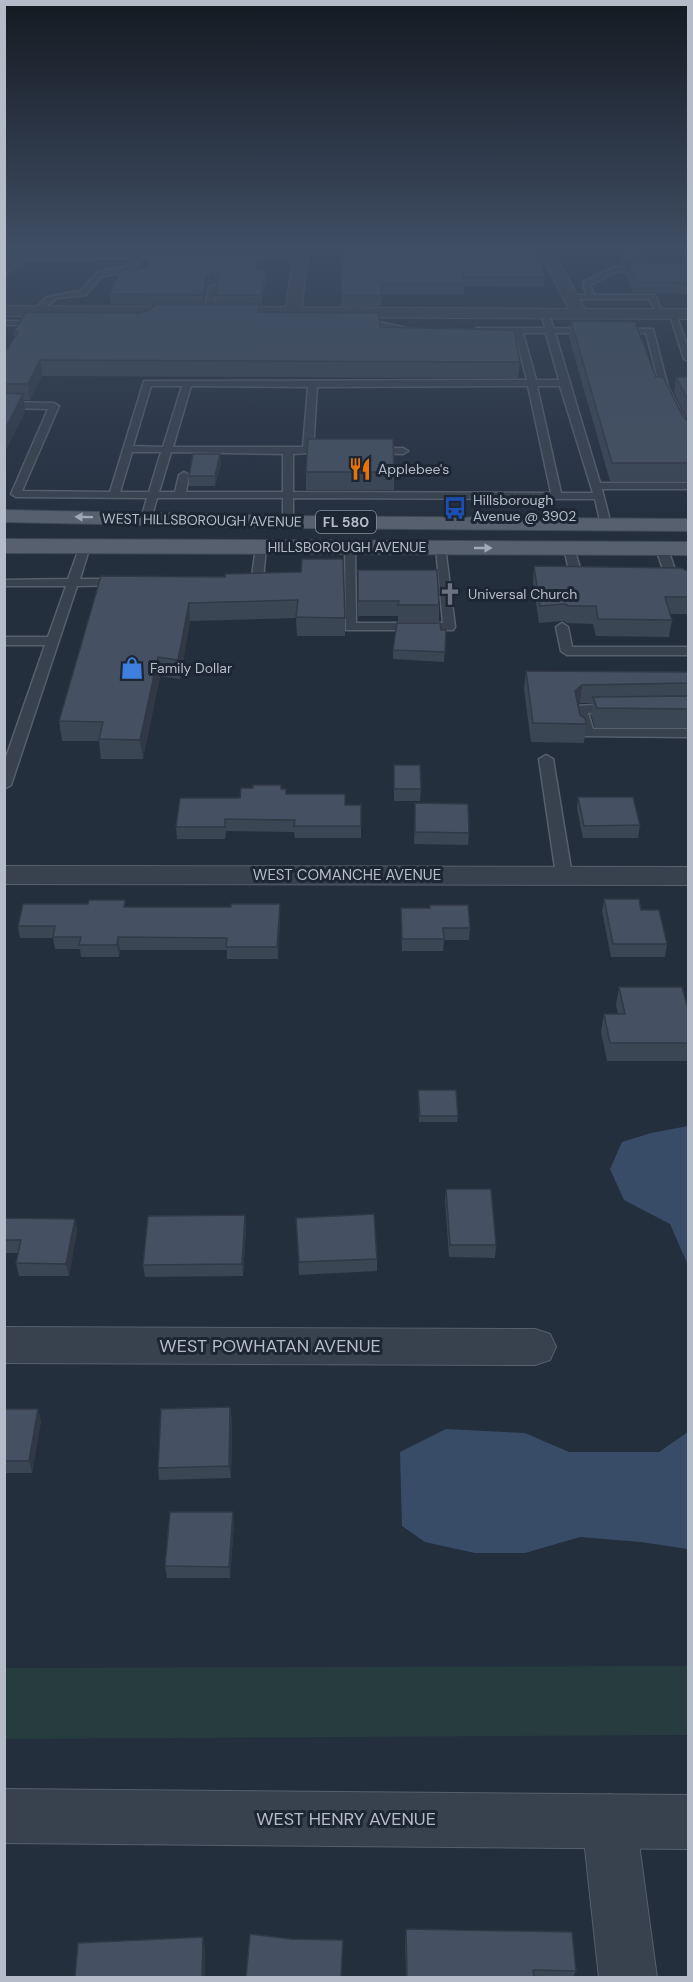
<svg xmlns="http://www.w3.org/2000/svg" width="693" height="1982" font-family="'DM Sans',sans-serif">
<rect width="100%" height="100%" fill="#242f3e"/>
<path fill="#263c3f" d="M688 1666V1735L5 1739V1668Z"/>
<path fill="#394c67" d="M688 1126V1265L670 1224 624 1200 610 1169 622 1142 651 1133Z
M446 1429 525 1433 569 1452H659L688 1432V1549L641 1542 580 1537 525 1553H475L425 1542 402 1526 400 1452Z"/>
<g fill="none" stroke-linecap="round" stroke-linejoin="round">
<g stroke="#565f6c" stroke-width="3">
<path id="service" d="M236 253H301L305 255 301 257H233Z
M4 254 22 256 171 254 175 256 171 258H143L133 269 101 277 86 295 57 298 37 313 33 311 47 297 80 291 99 271 124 267 135 258 23 260 4 258Z
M614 267H649L653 269 649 271H618L590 285 594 295H655L664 316H658L649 299H571L567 297 571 295H586L583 282Z
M213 285 217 287 212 312 208 314 204 312 209 287Z
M669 312 676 314 688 348V361L684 359Z
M547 318 551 320 553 328 653 329 668 387 688 426V437L683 434 660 387 646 333H555L600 483H688V489H602L611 525 606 528 601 525 595 499 293 498V522L288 525 283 522V498H157L151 519 146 522 141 519 147 498 16 497 11 494 48 409 4 408V402L54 403 59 406 22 491 110 492 144 381 527 380 515 333 477 332 473 330 477 328H545L543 320ZM523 333H546L559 380H536ZM151 386H182L163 447 133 446ZM191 386 308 387 303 447H173ZM528 386 551 493 293 492V454L308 453 313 450 317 387ZM537 386H560L593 493H561ZM132 452H161L149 492H120ZM171 452 283 454V492H186L189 475 184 472 179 475 175 492H159Z
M4 321H41L45 323 41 325H6Z
M358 322H379L416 330 412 332 379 326H355L354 324Z
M371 448H403L408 451 403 454 368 453 366 451Z
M85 543 90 546 80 579H121L127 582 121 585 77 586 11 785 4 789V763L45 645H4V637H48L66 586H4V580L68 579 80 546Z
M261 544 266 547 263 579 257 582 238 581V577L252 576 256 547Z
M350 544 355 547 356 623H443L436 548 441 545 445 546 455 627 453 630H346L345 547Z
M569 545 574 548 582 575 580 577H572L570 575 564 548Z
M662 546 668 549 676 573 688 580V587L665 575 656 549Z
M562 623 568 627 572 647H688V655H567L561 651 556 627Z
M613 704 618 705 619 708 618 711 588 713 593 729H688V737L582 736 575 709 576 706Z
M546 755 553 759 572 875 564 880 556 875 539 759Z"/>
</g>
<g stroke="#565f6c" stroke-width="2">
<path id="minor" d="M28 248H44L4 275V264Z
M537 248H551L585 309H688V319L255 317 247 312 255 307 569 309Z
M4 306 189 307 197 312 189 317 4 316Z
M4 866 688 867V885L4 884Z
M4 1327 535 1329 550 1334 556 1347 550 1360 535 1365 4 1363Z
M609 1794 628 1802 636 1821 657 1978H599L582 1821 590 1802Z"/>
</g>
<g stroke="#565f6c" stroke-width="2">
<path id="tertiary" d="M295 248H309L301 312 293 317 285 312Z
M4 1789 688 1795V1849L4 1843Z"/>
</g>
<g stroke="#414a57" stroke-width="2">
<path id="primary" d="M4 510 288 516 688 519V531L288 528 4 522Z
M4 539 688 542V555L4 553Z"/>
</g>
<use href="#service" fill="#38414e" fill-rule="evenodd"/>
<use href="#minor" fill="#38414e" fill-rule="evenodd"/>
<use href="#tertiary" fill="#38414e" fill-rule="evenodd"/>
<use href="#primary" fill="#56606e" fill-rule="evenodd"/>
</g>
<path fill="#3b4654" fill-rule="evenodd" d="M156 248H262L261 251H259V260L257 269 267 279 262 305H259L260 312 380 327 520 362 518 378 42 376 30 400H24L25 411 4 453V354L14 339 13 332 139 313 150 310 155 305 111 304 110 294 146 269 157 251ZM214 283 217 286 215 295 216 304H203L207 287Z
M343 248 545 277 544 287 464 286V294H382L381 306H341Z
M615 248H642L646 260V262H681L688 257V294L633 293 625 273 626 265H622Z
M571 321 656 377 684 418 688 421 674 393 676 377H688V481H610L569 337Z
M220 454 221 464 215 486H189V476Z
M306 472H394V490H306Z
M534 566 688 571V614H670L672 620 669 637 596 636 593 624 567 623 563 621 539 623 533 583Z
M358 570 439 605V621H398V616H358Z
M301 572 345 618V636H297L296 618 190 621 180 679 160 676 143 759H101L99 741H62L59 721 101 576 225 577Z
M441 630H446L444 662 393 659V650Z
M526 671 688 672V727H595L591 715 593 703H580L578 705 580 715 586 724 584 743 531 742 524 689Z
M394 765 421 789 420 801H394Z
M281 789H286V794L345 805H361V838H295L294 832 226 831 225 839H177L176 827 240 798Z
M578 797 640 825 638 838H583L577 809Z
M415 803 469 833 468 845 414 844Z
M604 899 641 910 667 944 665 957H611L602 911Z
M126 907 280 916 278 959H227V950H120L119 957H81L80 949H55L53 938H20L18 926Z
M401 908 470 928 469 940H444L443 951H402Z
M619 987 688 1009V1061H607L601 1032 604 1014H618L616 1005Z
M418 1090 458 1116 457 1122H419Z
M446 1189 496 1245 495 1258 449 1257 445 1201Z
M245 1215 246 1227 243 1276 145 1277 143 1265Z
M4 1218 75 1219 77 1231 69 1276H19L16 1263 18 1253H4Z
M296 1218 377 1259V1271L299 1275Z
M4 1409 41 1421 32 1473H4Z
M232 1419 231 1478 159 1480 158 1468Z
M233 1512 234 1523 230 1578H167L165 1566Z
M406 1929 576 1971 573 1977H406L405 1942Z"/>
<path fill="#303945" d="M259 250V260L255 279V269Z
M266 269 267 279 262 305V295Z
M213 273 214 283 207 287 203 305V295L206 277Z
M40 360 42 376 30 400 28 384Z
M23 394 25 411 4 453V431Z
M220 454 221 464 215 486V476Z
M189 603 190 621 180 679 178 660Z
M158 657 160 676 143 759 140 740Z
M582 685 580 703 573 709 575 691Z
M280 904V916L278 959 277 947Z
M118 937 120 950 119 957 117 945Z
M245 1215 246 1227 243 1276 242 1264Z
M75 1219 77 1231 69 1276 66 1264Z
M230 1407 232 1419 231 1478 229 1466Z
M38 1409 41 1421 32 1473 29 1461Z
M233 1512 234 1523 230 1578 229 1567Z
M203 1937 205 1950V1977H202Z"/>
<path fill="#455162" stroke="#303945" stroke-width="1.5" d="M343 248H539L545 277H463L464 284H382L381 296 341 295Z
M618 248H642L646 260H623Z
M259 250 255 269H266L262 295H215L219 278 213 273 206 277 203 295 110 294 121 269H146L153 251Z
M683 257H688V283L634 282 627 263 681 262Z
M156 304H259L258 312 379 313 380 327 514 330 520 362 40 360 28 384H4V354L18 332H13L26 312 139 313 150 310Z
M571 321 635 322 656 377H663L684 418 688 421V463H612Z
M676 377H688V400Z
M4 393 23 394 4 431Z
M308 439H393L394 472H306Z
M193 454H220L215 476H189Z
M302 559H343L345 618 296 617 298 600 189 603 178 660 158 657 140 740 99 739 103 722 59 721 101 576 225 577V574L301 572Z
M534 566 681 568 688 571V597H665L672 620 598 619 596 606H569L565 604 540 606Z
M358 570H437L439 605H398L399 601H358Z
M397 623H440L441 630H446L445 652 393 650Z
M526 671 688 672V683L582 685 575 691 580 715 585 718 586 724 533 723Z
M688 696V709L597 708 593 697Z
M394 765H420L421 789H394Z
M253 785H281V789H286V794H345V805H361V826H294L295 820 225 819V827H176L180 798H240L241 788H253Z
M578 797H633L640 825 584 826Z
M415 803 468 804 469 833 415 832Z
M604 899H639L641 910H659L667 944H613Z
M89 900H125L124 907H231V904H280L277 947H226L227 938 118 937 117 945H79L81 937H53L55 926H18L23 904H88Z
M430 905H468L470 928H443L444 939H402L401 908H430Z
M619 987H682L688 1009V1043H610L604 1014H625Z
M418 1090H456L458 1116H420Z
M446 1189H491L496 1245H450Z
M374 1214 377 1259 299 1262 296 1218Z
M245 1215 242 1264 143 1265 148 1216Z
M4 1218 75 1219 66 1264 16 1263 21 1240H4Z
M230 1407 229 1466 158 1468 161 1409Z
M4 1409H38L29 1461H4Z
M170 1512H233L229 1567 165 1566Z
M406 1929 572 1932 576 1971 533 1970 534 1977H407Z
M250 1934 291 1939 343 1940 341 1977H246Z
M203 1937 202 1977H75L78 1943Z"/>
<defs><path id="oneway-solid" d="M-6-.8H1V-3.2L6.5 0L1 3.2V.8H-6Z" transform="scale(1.5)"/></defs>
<g fill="#a1aab7">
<use href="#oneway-solid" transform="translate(84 517) rotate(-179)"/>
<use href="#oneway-solid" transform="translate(483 548)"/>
</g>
<linearGradient id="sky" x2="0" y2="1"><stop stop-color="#141a22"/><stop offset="0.47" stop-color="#3f4d63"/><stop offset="1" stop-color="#3f4d63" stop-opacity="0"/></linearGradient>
<rect width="693" height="525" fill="url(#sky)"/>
<defs>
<g id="restaurant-bare" transform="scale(1.8)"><path d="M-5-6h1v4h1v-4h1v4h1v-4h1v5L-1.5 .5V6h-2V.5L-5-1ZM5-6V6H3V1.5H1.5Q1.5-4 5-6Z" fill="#e8710a" stroke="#1d2633" stroke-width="2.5" paint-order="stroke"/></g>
<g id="bus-bare" transform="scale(1.8)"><path d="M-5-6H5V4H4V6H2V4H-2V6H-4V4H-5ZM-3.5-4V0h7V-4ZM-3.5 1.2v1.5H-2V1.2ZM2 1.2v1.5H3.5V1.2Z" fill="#1a4fb4" stroke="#1d2633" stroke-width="2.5" paint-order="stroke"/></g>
<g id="church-bare" transform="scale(1.8)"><path d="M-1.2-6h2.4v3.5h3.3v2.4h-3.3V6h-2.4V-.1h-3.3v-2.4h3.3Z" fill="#6b7280" stroke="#1d2633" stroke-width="2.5" paint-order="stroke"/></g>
<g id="shop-bare" transform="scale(1.8)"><path d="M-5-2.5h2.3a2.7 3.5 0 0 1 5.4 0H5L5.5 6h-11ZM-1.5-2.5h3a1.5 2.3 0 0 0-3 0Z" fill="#3f7fe0" stroke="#1d2633" stroke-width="2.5" paint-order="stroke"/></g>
</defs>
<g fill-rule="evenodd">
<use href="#restaurant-bare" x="360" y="469"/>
<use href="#bus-bare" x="455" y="508"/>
<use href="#church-bare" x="450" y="594"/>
<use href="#shop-bare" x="132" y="668"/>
</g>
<g text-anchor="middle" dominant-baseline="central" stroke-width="6" stroke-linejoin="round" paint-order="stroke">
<g font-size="14" fill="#b4bcc9" stroke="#1d2633" text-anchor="start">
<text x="378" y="469">Applebee's</text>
<text x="473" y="500">Hillsborough<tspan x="473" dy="16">Avenue @ 3902</tspan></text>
<text x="468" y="594">Universal Church</text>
<text x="150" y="668">Family Dollar</text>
</g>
<g font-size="14" fill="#b4bcc9" stroke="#1d2633">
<text transform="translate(202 520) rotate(1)">WEST HILLSBOROUGH AVENUE</text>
<text x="347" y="547">HILLSBOROUGH AVENUE</text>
</g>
<rect fill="#1d2633" stroke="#878f9c" stroke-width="1.5" x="316" y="511" width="60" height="22" rx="4.5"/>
<g font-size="14" font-weight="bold" fill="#b4bcc9">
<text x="346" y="522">FL 580</text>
</g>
<g font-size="15" fill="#b4bcc9" stroke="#1d2633">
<text x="347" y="875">WEST COMANCHE AVENUE</text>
</g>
<g font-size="18" fill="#b4bcc9" stroke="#1d2633">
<text x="270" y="1346">WEST POWHATAN AVENUE</text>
<text x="346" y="1819">WEST HENRY AVENUE</text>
</g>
</g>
<rect width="693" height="1982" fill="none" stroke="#b4bcc9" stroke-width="12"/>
</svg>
